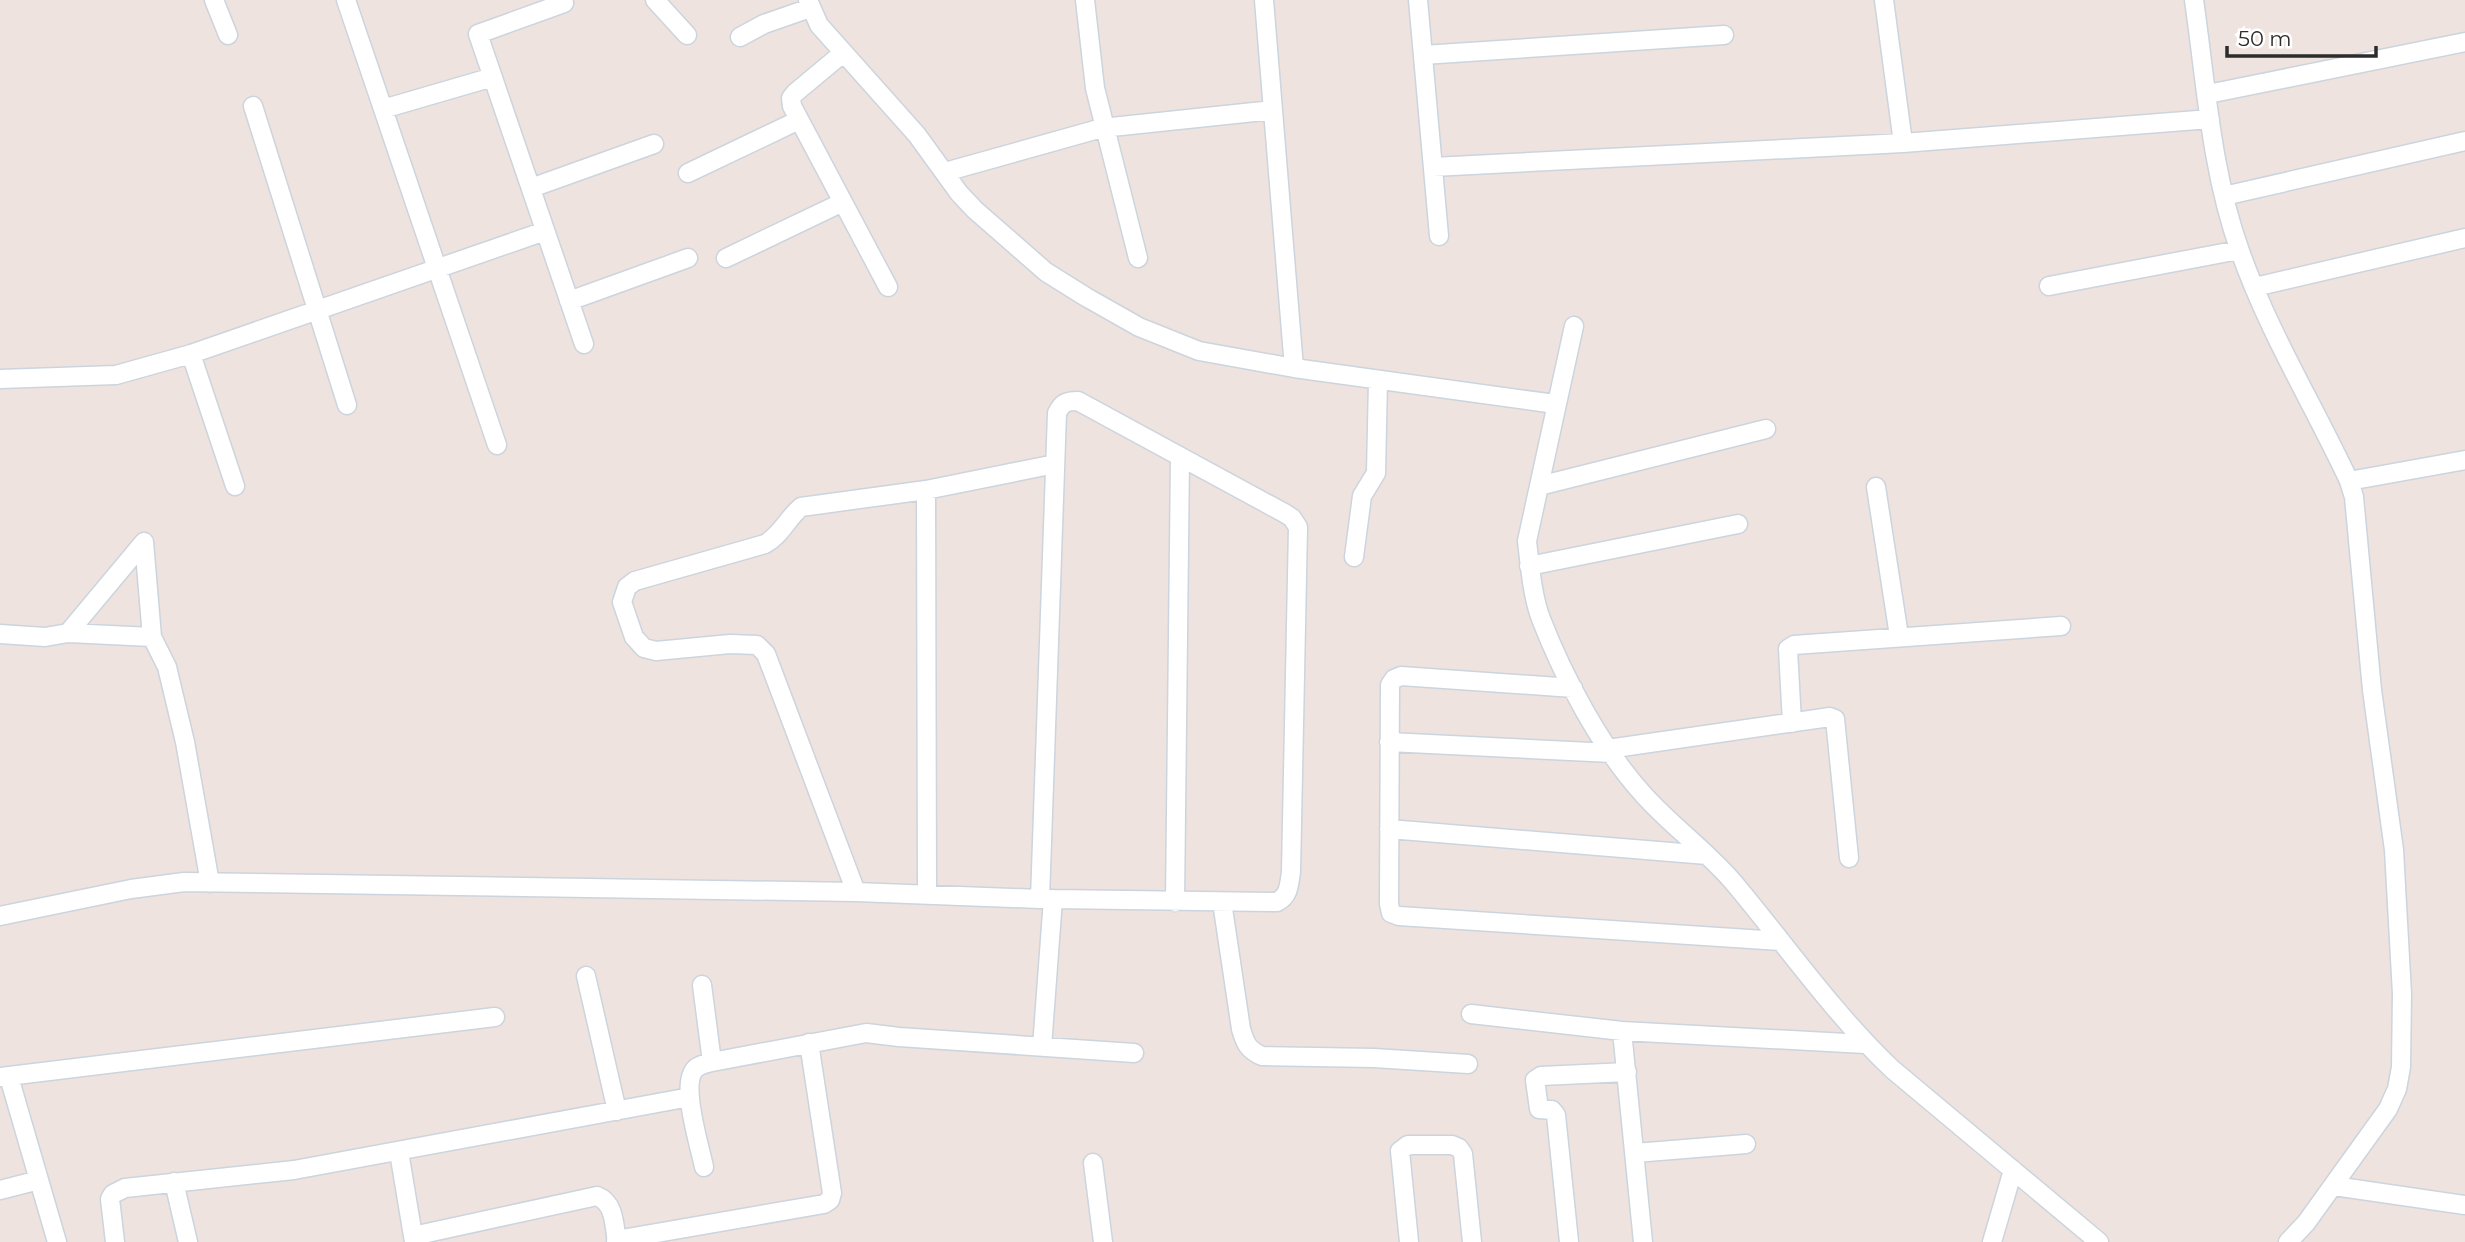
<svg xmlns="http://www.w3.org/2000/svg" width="2465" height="1242" font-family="Montserrat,sans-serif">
<rect width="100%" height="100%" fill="#eee3de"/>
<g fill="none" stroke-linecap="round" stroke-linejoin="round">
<g stroke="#ccd4de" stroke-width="21">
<path id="minor" d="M214 0 228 35
M346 0 497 445
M655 0 687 35
M808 0 819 25 917 135 959 193 975 210 1046 272 1086 297 1139 327 1199 351 1294 368 1555 404
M1085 0 1095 88 1138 258
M1264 0 1294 368
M1418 0 1439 236
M1884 0 1903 143
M2194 0C2206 83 2211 171 2240 251 2267 329 2314 406 2349 481L2354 497 2372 690 2394 850 2402 994 2401 1067 2397 1089 2388 1109 2306 1223 2288 1242
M564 3 478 34 584 344
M740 37 764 24 810 8
M843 53 795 93 791 98 792 106 888 287
M1423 55 1724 35
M2208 94 2465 42
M253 106 347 405
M383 109 493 77
M1433 167 1903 143 2210 119
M945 172 1102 128 1273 110
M688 173 799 120
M531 188 654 144
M2224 196 2465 141
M726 258 843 202
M2049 286 2239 250
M2255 287 2465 238
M569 301 688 258
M1574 326 1527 541C1530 566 1532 595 1541 619 1564 678 1600 746 1642 793 1670 825 1706 850 1734 883 1786 945 1833 1013 1892 1069L2099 1242
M191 354 235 486
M0 379 116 375 191 354 545 231
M2349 481 2465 460
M1539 486 1766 429
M1876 487 1899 636
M926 490 927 893
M144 542 152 637 167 667 185 742 210 883
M1354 557 1362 496 1376 473 1378 380
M1529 566 1738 524
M68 633 144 542
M0 634 45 637 68 633 152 637
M1573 688 1401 676 1394 679 1390 685 1389 904 1391 913 1399 916 1781 941
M1792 723 1788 649 1794 645 2061 626
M1389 742 1612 753
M1608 749 1830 717 1835 719 1849 858
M1389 829 1707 855
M856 892 766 654 757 645 730 644 656 651 644 648 634 637 622 602 627 587 635 581 765 544C781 535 787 519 801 507L926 490 1055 464
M1175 902 1180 457
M1222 902 1241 1029C1245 1043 1248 1050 1262 1056L1374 1058 1468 1064
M0 916 131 889 184 882 856 892 1040 899H1053L1277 902C1289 896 1289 885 1291 872L1298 527 1292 518 1286 514 1078 401C1066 401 1062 403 1057 413L1040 899
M586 976 617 1111
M702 985 712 1062
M1471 1014 1622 1031 1865 1044
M1622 1031 1643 1242
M1042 1047 1053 899
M0 1077 495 1017
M9 1077 57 1242
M399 1152 414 1242
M1635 1153 1746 1144
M1093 1163 1103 1242
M704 1167C700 1146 679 1083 696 1068 700 1065 707 1063 712 1062L866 1033 899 1037 1134 1053
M174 1182 188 1242
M2334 1186 2465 1205
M0 1190 39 1180
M413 1236 597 1196C615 1203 614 1225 617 1242
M616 1240 824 1204 830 1200 832 1193 809 1043
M115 1242 110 1199 113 1194 125 1188 294 1170 690 1097
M1409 1242 1400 1151 1408 1145H1452L1459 1148 1463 1154 1472 1242
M1569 1242 1556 1115 1552 1110 1539 1109 1535 1080 1541 1076 1627 1072
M1992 1242 2013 1170"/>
</g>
<use href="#minor" stroke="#fff" stroke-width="18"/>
</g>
<path d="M2227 46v10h149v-10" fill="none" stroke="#2c2c2c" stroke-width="3.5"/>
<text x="2238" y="46" font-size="21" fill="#2c2c2c" stroke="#ffffff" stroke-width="5" paint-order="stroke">50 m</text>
</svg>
